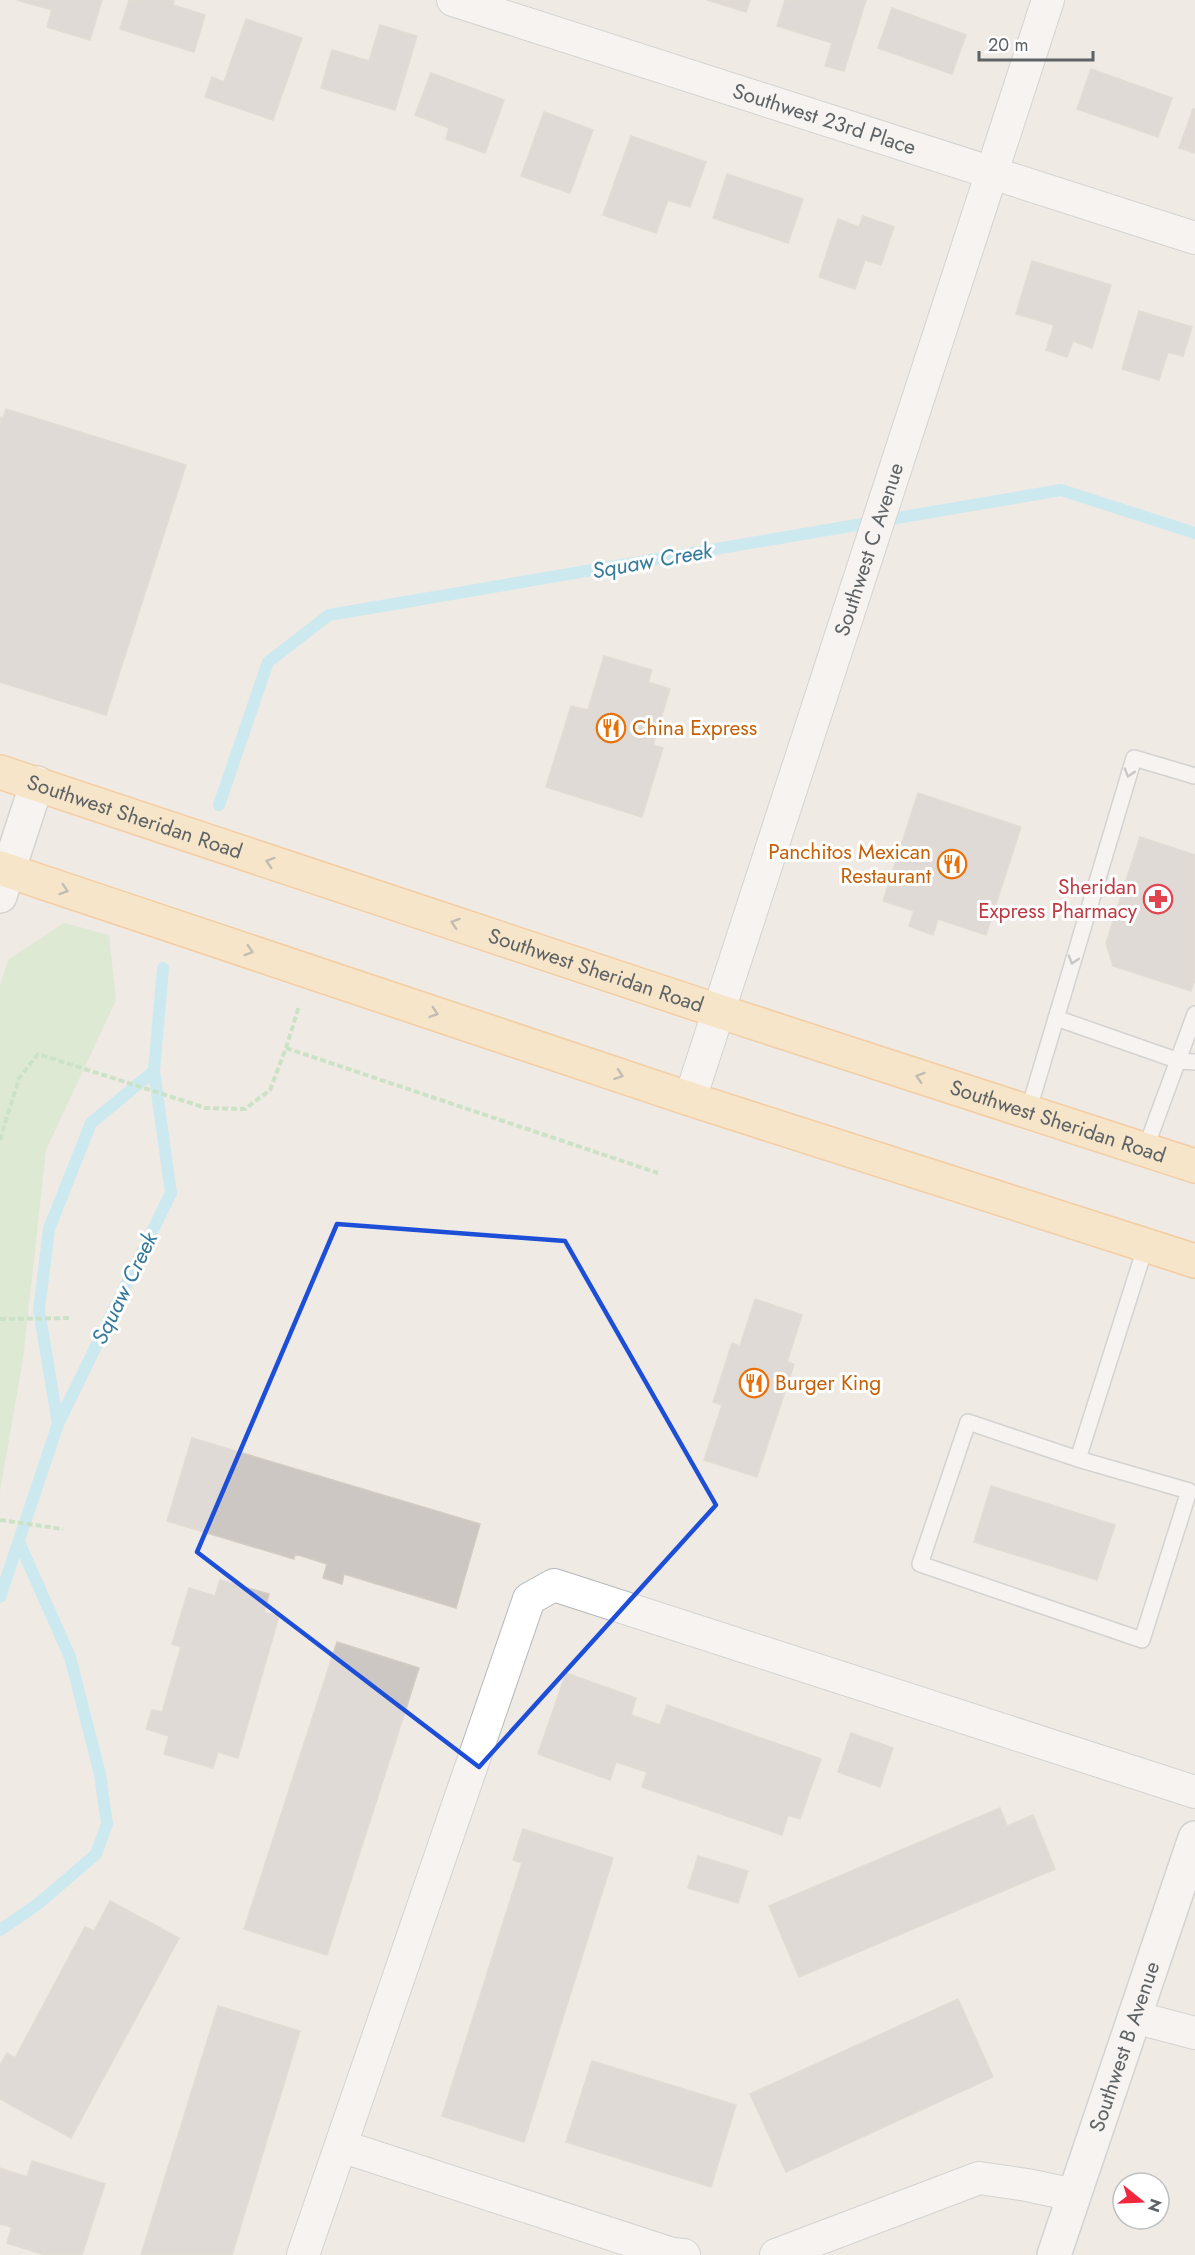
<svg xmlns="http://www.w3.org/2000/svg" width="1195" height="2255" font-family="Jost,sans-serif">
<rect width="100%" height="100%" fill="#efeae4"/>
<path fill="#c7e8bf" d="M64 923 109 935 116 1000 46 1150 23 1359 0 1491V986L8 960Z"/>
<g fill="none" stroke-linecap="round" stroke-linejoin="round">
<path stroke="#a4e9ff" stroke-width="12" d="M219 805 268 662 329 615 1061 490 1195 533
M58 1424 39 1310 49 1229 91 1123 154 1071
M0 1597 58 1424 171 1193 154 1071 163 968
M0 1930 38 1904 96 1854 107 1824 100 1774 70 1657 19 1542"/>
</g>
<path fill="#ccc7c3" stroke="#d4cbc2" stroke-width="1.5" d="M17 0H102L90 40 47 27 52 10Z
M129 0H174L173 5 205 15 194 52 120 29Z
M707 0H750L746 12Z
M785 0H866L844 71 825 66 832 43 777 26Z
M892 8 966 35 952 74 878 48Z
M246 19 302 38 273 120 205 97 212 77 224 82Z
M380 25 417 36 395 110 321 88 332 50 369 61Z
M1091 69 1172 98 1158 137 1077 109Z
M431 73 504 100 485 153 446 139 449 128 415 115Z
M1193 109H1195V153L1179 148Z
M544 112 593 130 570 193 521 176Z
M631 136 706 162 690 207 668 200 656 233 603 215Z
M727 174 803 199 788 243 713 218Z
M863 216 894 227 881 265 865 260 855 289 819 277 838 219 859 227Z
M1032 261 1111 285 1092 348 1073 341 1067 357 1046 350 1054 325 1016 314Z
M1139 311 1192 327 1183 356 1168 352 1159 380 1122 369Z
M6 409 186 465 106 715 0 682V417L3 418Z
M604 656 652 670 648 682 670 689 653 745 663 748 642 817 546 787 571 706 588 710Z
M918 793 1021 827 986 935 938 919 933 935 909 926 914 911 883 901Z
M1140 837 1195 855V979L1191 991 1113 966 1106 943Z
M755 1299 802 1315 787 1362 794 1364 757 1477 704 1460 722 1405 713 1402 732 1343 740 1346Z
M192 1438 480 1524 456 1608 344 1574 342 1584 323 1578 327 1564 295 1554 294 1559 167 1521Z
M991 1486 1115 1525 1097 1580 974 1542Z
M220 1580 269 1594 264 1612 279 1616 238 1758 218 1752 213 1768 164 1754 169 1736 146 1729 152 1710 162 1712 181 1647 172 1644 189 1588 215 1596Z
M337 1642 419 1668 327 1955 244 1929Z
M566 1673 636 1698 631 1715 660 1725 667 1705 821 1759 800 1819 788 1815 782 1835 642 1787 647 1772 616 1762 610 1780 538 1754Z
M851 1733 893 1748 880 1787 838 1772Z
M1000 1808 1007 1826 1033 1815 1055 1869 799 1977 769 1906Z
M523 1829 613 1858 524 2142 442 2116 522 1863 513 1860Z
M698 1856 748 1871 738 1903 688 1888Z
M110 1901 179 1938 71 2138 0 2099V2065L7 2053 15 2058 85 1927 94 1931Z
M958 1999 993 2077 786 2172 750 2094Z
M218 2006 300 2031 232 2255H141Z
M592 2061 736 2105 711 2187 566 2142Z
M32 2161 105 2184 82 2255H45L7 2243 12 2227 0 2224V2168L27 2177Z"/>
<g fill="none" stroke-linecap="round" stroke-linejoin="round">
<g stroke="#b4b8bb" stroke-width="18">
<path id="lane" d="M1056 1018 1179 1061 1195 1062
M1028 1112 1134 758 1195 776
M1145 1150 1195 1014
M1078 1459 968 1422 920 1564 1142 1640 1189 1491 1078 1459 1146 1245"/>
</g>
<g stroke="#b4b8bb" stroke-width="34">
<g id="street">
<path id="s1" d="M453 0 1195 238"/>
<path id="s2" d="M690 1099 1048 0"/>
<path d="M1134 2017 1195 2033"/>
<path d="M341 2146 672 2254 684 2255"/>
<path d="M303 2255 529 1599 554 1585 1195 1792"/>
<path d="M776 2255 979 2178 1027 2185 1074 2195"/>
</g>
</g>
<g stroke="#b3b8bc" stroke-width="36">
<g id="secondary">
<path d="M0 896 37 783"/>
<path id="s3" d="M1054 2255 1195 1838"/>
</g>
</g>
<g stroke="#f8aa54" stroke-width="36">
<g id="primary">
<path id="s4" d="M0 772 718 1011 1195 1166"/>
<path d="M0 868 690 1099 1195 1261"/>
</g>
</g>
<path stroke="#a1daa5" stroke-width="4" stroke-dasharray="6 3" stroke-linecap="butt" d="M286 1048 658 1173
M0 1140 19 1078 38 1054 206 1108 245 1109 270 1090 286 1048 299 1006
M0 1319 69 1318
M0 1520 63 1529"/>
<use href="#lane" stroke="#fff" stroke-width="15"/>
<use href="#street" stroke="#fff" stroke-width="32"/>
<use href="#secondary" stroke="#fff" stroke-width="33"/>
<use href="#primary" stroke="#ffe0a9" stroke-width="33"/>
</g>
<defs><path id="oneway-chevron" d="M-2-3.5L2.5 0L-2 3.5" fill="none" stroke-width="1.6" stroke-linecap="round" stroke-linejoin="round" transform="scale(1.5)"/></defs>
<g stroke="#9da1a3">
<use href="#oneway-chevron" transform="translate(1129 773) rotate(107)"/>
<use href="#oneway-chevron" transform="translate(1073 960) rotate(107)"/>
</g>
<g stroke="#8d8879">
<use href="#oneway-chevron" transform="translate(270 862) rotate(-162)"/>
<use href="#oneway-chevron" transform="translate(64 890) rotate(18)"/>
<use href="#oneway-chevron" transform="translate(455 923) rotate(-162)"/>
<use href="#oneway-chevron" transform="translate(249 951) rotate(18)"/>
<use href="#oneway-chevron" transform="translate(434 1013) rotate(19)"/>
<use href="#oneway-chevron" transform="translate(619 1075) rotate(19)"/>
<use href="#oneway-chevron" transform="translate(920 1077) rotate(-162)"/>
</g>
<path d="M0 0H1195V2255H0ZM337 1224 565 1241 716 1505 479 1767 197 1552Z" fill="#efeae4" fill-opacity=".55" fill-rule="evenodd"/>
<path fill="none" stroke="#1d4ed8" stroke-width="4.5" stroke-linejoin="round" d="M337 1224 565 1241 716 1505 479 1767 197 1552Z"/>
<defs>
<g id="restaurant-ring" transform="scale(1.5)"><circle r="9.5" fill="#fff" stroke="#e8710a" stroke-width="1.5"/><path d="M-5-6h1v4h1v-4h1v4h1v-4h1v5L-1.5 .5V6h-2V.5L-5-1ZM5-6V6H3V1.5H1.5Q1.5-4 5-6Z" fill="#e8710a"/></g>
<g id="pharmacy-ring" transform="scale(1.5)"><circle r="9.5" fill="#fff" stroke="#e0444e" stroke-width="1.5"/><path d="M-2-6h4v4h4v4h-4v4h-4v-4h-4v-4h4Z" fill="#e0444e"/></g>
</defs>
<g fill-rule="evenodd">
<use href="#restaurant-ring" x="611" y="728"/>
<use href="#restaurant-ring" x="952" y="864"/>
<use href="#pharmacy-ring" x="1158" y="899"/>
<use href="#restaurant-ring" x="754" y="1383"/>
</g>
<g text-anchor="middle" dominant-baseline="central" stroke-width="6" stroke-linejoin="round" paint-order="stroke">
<g font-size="21" fill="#5c6265" stroke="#fff">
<text stroke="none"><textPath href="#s1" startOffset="390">Southwest 23rd Place</textPath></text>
<text stroke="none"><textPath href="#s2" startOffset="578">Southwest C Avenue</textPath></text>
<text stroke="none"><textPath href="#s4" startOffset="142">Southwest Sheridan Road</textPath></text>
<text stroke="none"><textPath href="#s4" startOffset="628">Southwest Sheridan Road</textPath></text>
<text stroke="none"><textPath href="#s4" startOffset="1114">Southwest Sheridan Road</textPath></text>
<text stroke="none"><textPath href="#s3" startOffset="220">Southwest B Avenue</textPath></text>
</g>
<g font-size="21" fill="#c56008" stroke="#fff" text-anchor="start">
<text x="632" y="728">China Express</text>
<text x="931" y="852" text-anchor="end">Panchitos Mexican<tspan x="931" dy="24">Restaurant</tspan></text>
<text x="775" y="1383">Burger King</text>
</g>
<g font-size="21" fill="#be3a42" stroke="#fff" text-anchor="end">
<text x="1137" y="887">Sheridan<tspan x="1137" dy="24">Express Pharmacy</tspan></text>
</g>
<g font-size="22" font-style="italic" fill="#347a9b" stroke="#fff">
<text transform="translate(652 560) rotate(-10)">Squaw Creek</text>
<text transform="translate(124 1288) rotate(-64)">Squaw Creek</text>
</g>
</g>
<g transform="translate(1141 2201) rotate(108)"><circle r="28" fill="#ffffff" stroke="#bec0c1" stroke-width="1.5"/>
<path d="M0-4.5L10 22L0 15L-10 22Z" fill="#f1273e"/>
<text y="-9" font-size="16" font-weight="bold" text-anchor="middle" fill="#5c6265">N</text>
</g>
<path d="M979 51v9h114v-9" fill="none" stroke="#5c6265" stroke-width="3"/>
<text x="988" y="51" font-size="18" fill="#5c6265" stroke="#ffffff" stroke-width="4.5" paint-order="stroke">20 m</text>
</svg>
